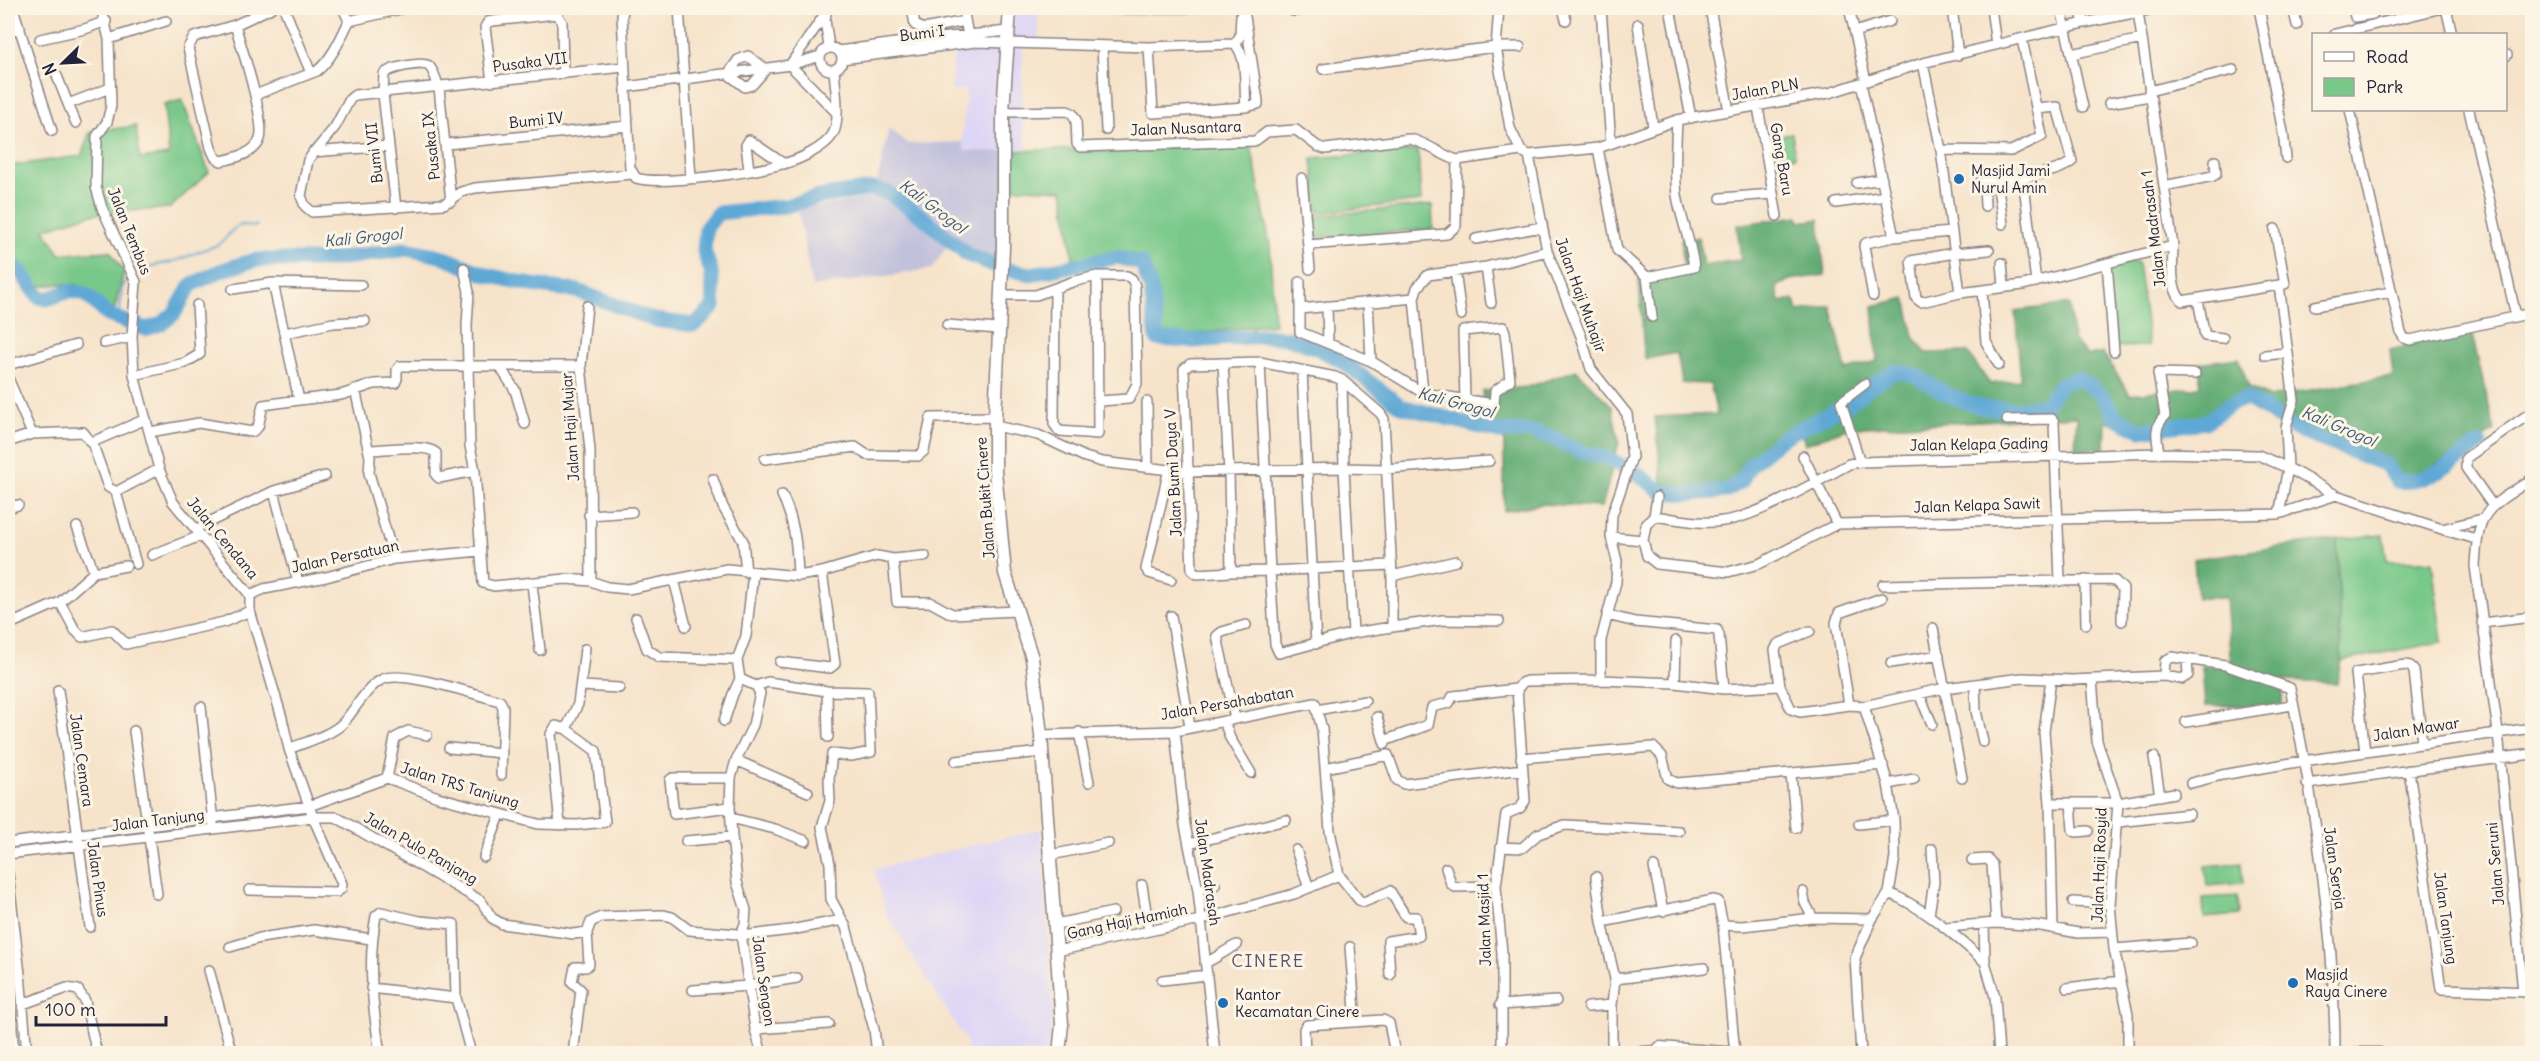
<svg xmlns="http://www.w3.org/2000/svg" width="2540" height="1061" font-family="Delius,sans-serif">
<rect width="100%" height="100%" fill="#fcf5e5"/>
<filter id="ink" filterUnits="userSpaceOnUse"><feTurbulence type="fractalNoise" baseFrequency=".0167" numOctaves="2"/><feDisplacementMap in="SourceGraphic" scale="12" xChannelSelector="R" yChannelSelector="G"/><feConvolveMatrix kernelMatrix="1 2 1 2 8 2 1 2 1" color-interpolation-filters="sRGB"/></filter>
<filter id="wash" filterUnits="userSpaceOnUse"><feTurbulence type="fractalNoise" baseFrequency=".008" numOctaves="4" result="noise"/><feDisplacementMap in="SourceGraphic" scale="24" xChannelSelector="R" yChannelSelector="G"/><feGaussianBlur stdDeviation="1.35" result="paint"/><feColorMatrix in="noise" values="0 0 0 0 0 0 0 0 0 0 0 0 0 0 0 0 0 1.4 0 .05"/><feComposite in="paint" operator="in"/></filter>
<g filter="url(#wash)">
<rect width="100%" height="100%" fill="#f6e3ca"/>
<path fill="#ddd5f6" d="M1007 8H1038L1039 45 1023 46 1022 108 1026 150 965 151 962 142 966 89 951 91 954 50 1003 42Z
M1041 829 1053 1015 1047 1053H967L966 1041 886 914 874 869Z"/>
<path fill="#c2c1dc" d="M889 128 908 144 962 142 965 151H1006L1000 263H979L946 247 932 269 812 287 798 210 874 197Z"/>
<path fill="#78c889" stroke="#4d7562" stroke-width="1.5" d="M182 100 209 172 170 208 93 214 44 229 60 254 110 251 124 272 114 311 78 285 60 284 36 287 8 259V166L81 156 90 132 136 126 140 159 169 155 164 105Z
M1792 133 1795 157 1770 160 1766 138Z
M1251 145 1270 245 1274 324 1157 339 1151 289 1142 265 1117 257 1074 265 1063 190 1005 187 1006 151Z
M1418 150 1421 201 1318 213 1312 158Z
M1432 205 1433 229 1314 238 1308 217Z
M2138 262 2149 346 2115 347 2104 265Z
M2383 535 2387 561H2432L2442 642 2341 661 2337 539Z
M2241 863 2243 883 2207 886 2205 866Z
M2238 896 2239 915 2204 918 2203 898Z"/>
<path fill="#62ac75" stroke="#426758" stroke-width="1.5" d="M1115 8H1209V12L1116 14Z
M1798 216 1800 222 1819 219 1825 275 1789 280 1777 287 1779 302 1794 299 1798 311 1831 306 1846 370 1877 361 1873 306 1906 298 1914 337 1926 353 1967 352 1990 384 2021 380 2015 311 2069 304 2073 339 2088 356 2103 353 2130 394 2200 387V363L2238 358 2249 387 2270 397 2393 376 2390 350 2471 330 2495 431 2403 484 2384 464 2242 401 2223 416 2131 429 2106 422 2105 449H2075L2077 416 1849 428 1805 444 1799 426 1772 442 1736 481 1711 488 1663 491 1655 417 1717 414 1710 384 1682 383 1677 353 1646 359 1644 354 1639 280 1684 270 1681 239 1698 237 1703 265 1741 260 1737 225Z
M1576 370 1612 406 1619 442 1602 507 1541 504 1504 511V432L1482 425 1483 391 1528 387Z
M2337 539 2341 661 2337 683 2283 681 2282 705 2205 706 2202 666H2231L2226 598H2197L2194 559Z"/>
<g fill="none" stroke-linecap="round" stroke-linejoin="round">
<path stroke="#5fa8d6" stroke-width="2" d="M135 271C148 266 159 265 171 262 187 258 200 250 215 246 229 243 230 218 253 227L257 225
M119 319 122 288 129 277"/>
<path stroke="#5fa8d6" stroke-width="15" d="M8 260 20 271 39 297 47 299 69 291 85 294 108 315 146 329 161 324 174 314 191 285 220 271 255 260H329L407 249 440 256 487 275 532 285 578 291 654 320 694 325 714 307 711 271 704 251 706 228 718 213 785 206 824 196 872 189 889 193 929 222 968 255 1004 269 1031 274 1118 257 1142 264 1151 289 1157 339 1192 341 1264 336 1287 338 1317 348 1342 361 1401 406 1499 432 1527 431 1549 436 1581 452 1607 458 1638 474 1662 492 1691 494 1725 491 1741 482 1750 465 1784 437 1836 410
M1844 407 1874 384 1895 371 1915 375 1948 395 1983 408 2019 409 2046 404 2061 384 2077 378 2101 394 2117 418 2140 430 2205 422 2231 404 2247 398 2299 431 2386 465 2397 481C2427 486 2456 460 2480 444"/>
</g>
</g>
<g filter="url(#ink)">
<g fill="none" stroke-linecap="round" stroke-linejoin="round">
<g stroke="#8c8282" stroke-width="12">
<path id="minor" d="M13 8 52 131
M101 8 109 39 111 106 107 122 97 136 96 187 102 208 136 282 132 337 134 375 159 469 173 502 250 595
M284 8 311 73
M343 8 349 21
M624 8 622 15 630 168 636 178C662 186 753 172 782 164 797 161 825 148 833 134 841 120 835 86 834 70
M679 8 691 178
M827 8 825 20 829 47
M912 8 915 25 924 29 965 21
M963 8 969 41
M1287 8 1293 11 1322 8
M1499 8 1496 47 1510 128 1521 151 1529 155 1598 148 1677 120 1829 93 1923 63 2084 23 2158 8
M1563 8 1566 20
M1601 8 1611 143
M1670 8 1691 118
M1710 8 1729 111
M1849 8 1866 81
M1952 8 1958 55
M1991 8 1996 45
M2061 8 2083 107
M2080 8 2084 23
M2259 8 2283 132 2286 158
M2293 8 2297 25
M2353 8 2355 17 2373 14
M2446 8 2452 34
M1244 10 1258 101V104L1246 107
M2138 12 2173 246C2173 264 2169 287 2182 301L2285 284 2275 229
M1638 24 1653 127
M235 25C241 45 266 122 260 139 255 154 234 158 221 161L215 157 211 148 188 48 194 37 235 25 271 8
M1855 32 1890 21
M8 33 20 28
M2335 34 2442 8
M40 39 85 29 106 21
M109 39 166 21
M1235 44C1248 57 1244 89 1246 107L1153 113 1149 47Z
M1235 44 1240 36 1241 15
M1102 46 1106 130
M820 59a11 11 0 1 1 22 0a11 11 0 1 1-22 0Z
M839 51 910 41 1008 31
M2071 54 2142 39
M748 56 766 69 752 85 745 87 728 74 738 60Z
M2506 56 2507 55
M842 59 976 42 1149 47
M1923 63 1941 150 1960 293
M790 65 825 14
M790 65 820 56
M624 67 355 95 350 99 335 127 308 160 301 196 305 206 312 212 444 204 461 192 475 188 632 174
M1323 69 1496 47H1520
M57 76 68 104
M492 82 485 27 488 22 493 21 556 14 562 22 563 74
M1861 83 1894 237
M626 87 790 65 836 112
M2149 91 2233 70
M255 95 317 71C332 59 341 38 349 21L405 8
M2109 103 2150 96
M1758 107 1777 216
M2350 110 2401 333 2404 338 2410 340 2532 313
M2469 110 2516 316
M1003 112 1067 111 1072 113 1076 120 1077 144 1080 147 1255 141 1267 132 1296 130 1317 146 1325 149 1410 139C1427 143 1441 155 1457 160
M76 123 68 104 110 88
M447 144 628 126
M1598 148 1617 250 1647 277
M1941 150 2011 151 2042 136 2022 39
M313 152 389 146
M1529 155 1547 251 1581 336 1591 369 1627 414 1632 457 1612 515 1611 537 1617 561 1616 582 1601 640V680
M749 170 746 145 749 140 784 164
M2023 177 2036 282
M1302 178 1310 269
M1997 180 2003 224
M1857 183 1882 179
M1979 183C2000 181 2058 175 2072 161L2057 107 2036 109
M1984 183 1985 206
M2164 186 2213 176 2216 174 2215 161
M1721 198 1772 194
M1836 203 1886 196
M396 208 383 94 384 74C389 68 422 61 429 66 434 71 437 82 439 88L451 201
M1476 239 1542 227
M1308 245 1447 234 1456 226 1457 160 1521 151
M1989 250 1954 253 1911 261 1916 298 1921 302 1960 293 2023 285 2173 246
M2002 263 2004 286
M2107 263 2114 351
M1486 267 1491 303
M464 268 469 292 467 325 470 446 475 471 483 583 494 586 566 579 591 581 607 587 628 589 727 569 798 576 822 572 877 556 893 559 897 602H930L952 614 1017 611
M1455 271 1461 315
M1097 276H1127L1132 279 1135 286 1137 384 1129 399 1099 401
M1647 277 1694 267C1691 242 1681 220 1677 195 1674 171 1676 145 1677 120
M1647 277 1652 317
M1300 282V332L1371 361 1423 393 1494 404 1495 391 1510 380 1505 332 1503 327 1463 331 1465 399
M233 289 273 283 361 285
M1982 290 1986 342 1999 365
M1000 295H1036L1072 282 1097 276 1098 434 1059 431 1054 424 1055 289
M1873 296 1864 246 1866 243 1894 237 1951 232
M2198 300 2205 336 2223 338
M1368 302 1371 361
M587 306 581 366 590 450 591 581
M1327 306 1328 343
M2315 306 2391 292
M1300 309 1414 298
M947 325 998 329
M285 333 333 323 365 321
M104 343 132 337
M2265 355 2287 353
M1260 362 1270 571 1391 565
M1223 363 1229 472 1231 572 1270 571 1275 644 1279 653 1353 633 1392 627 1443 620 1499 621
M8 365 76 345
M500 367 515 390 525 424
M1302 371 1316 644
M134 375 185 363 200 354 197 305
M8 378 32 434
M1342 380 1344 468 1353 633
M355 389 370 457 369 473 394 559
M1423 393 1414 298 1417 288 1428 275 1486 267 1547 251
M299 400 341 395 374 384 395 383 397 379V370L400 366H581
M1147 402 1148 466
M2007 420 2052 419 2054 422 2060 581
M995 426 1038 435 1085 457 1102 462 1187 472 1344 468 1385 469 1489 461
M150 432 199 423 252 432 258 427 263 405 299 400 273 283
M97 440 146 419
M8 442 32 434 83 432 93 445 108 487 116 492 159 469
M369 450C384 450 426 443 436 453V475L439 478 475 471
M2159 453C2157 437 2153 428 2165 416L2158 373 2195 374
M1803 456 1837 524
M765 459 855 447 867 455 918 456 924 451 931 418 995 417
M1860 462 1841 402 1865 384
M1169 469 1146 569 1149 573 1171 580
M713 479 723 507 743 541 746 572
M274 491 298 582
M116 492 136 564
M782 495C795 522 797 547 798 576
M2336 495 2279 514 1837 524 1759 564 1728 572 1657 564 1647 556 1643 540 1646 525 1654 516C1677 519 1701 525 1723 521 1757 517 1818 481 1849 464L1860 462 2159 453 2258 455 2288 468 2336 495 2442 529 2482 519
M2493 506 2466 468V458L2532 412
M8 508 18 505
M2279 514 2288 468 2286 427 2294 400 2279 285
M589 515 632 512
M1654 516 1657 497
M203 525 274 491 325 476
M77 527 94 572
M2444 530 2476 539
M1611 537 1643 540
M152 555 200 536
M893 559 925 556
M1231 572 1197 574 1192 570 1184 369 1190 364 1260 362 1335 377 1342 380 1380 413 1384 419 1392 576V627
M753 573 746 636 737 660 740 679 756 686 760 693 753 725 736 760 731 778 730 807 732 837 737 882 746 910 745 924 741 934 755 1029 762 1054
M1392 576 1456 561
M674 580 686 626
M2085 580 2086 624
M532 584 540 650
M1883 585 2107 580 2115 581 2123 589 2122 621
M250 595 264 589 326 577 394 559 480 551
M60 602 75 630 82 637 112 630 126 644 224 622 250 611
M1607 615 1635 622 1717 630 1719 635 1724 689
M1171 616 1190 727
M636 618 647 649 659 657 737 660
M2482 623 2532 617
M8 625 60 602 94 572 126 566
M1933 628 1962 778
M780 662 830 668 835 664 822 572
M1891 663 1939 655
M2164 676 2165 661 2172 657 2225 665 2290 688C2315 807 2335 931 2335 1054
M2051 679 2044 732 2050 803 2053 928
M2092 679 2097 741 2118 803 2110 904 2114 949 2128 1014V1054
M1675 683 1676 641
M1975 684 1976 711 1983 742
M581 686 619 688
M756 686 768 682 827 691 828 737
M1780 686 1775 650 1778 644 1810 631
M1517 689 1523 682 1527 681 1601 680 1675 683 1724 689 1780 686 1791 709 1800 712 1849 705 1864 706 1945 688 2022 678 2072 680 2164 676 2182 679 2188 675 2187 660
M58 690 90 927
M827 691 868 692 871 752 851 756 832 754 829 779 830 801 822 827 830 864 831 899 846 927 874 1029 877 1054
M1919 694 1932 724
M1849 705 1836 623 1839 613 1882 598
M201 707 213 823
M1317 710 1365 701
M1377 717 1385 744
M1235 719 1217 636 1222 632 1246 625
M724 721 733 694 740 679
M1224 721 1230 738 1251 773
M2186 722 2292 705
M566 729 578 704 585 649
M134 731 157 894
M1175 731 1185 825 1198 890 1215 1054
M1079 732 1089 782
M1041 735 1175 731 1315 703 1322 729 1330 831 1339 875 1359 900 1364 902 1390 891 1406 917H1416L1419 936 1388 941 1390 975
M1384 741 1428 725 1432 707 1449 703 1453 696 1517 689
M449 748 502 753
M289 749C305 742 330 736 343 723 354 711 367 686 383 679 403 670 477 695 500 701L503 707 501 775
M2365 752 2356 673 2405 665 2410 666 2414 671 2422 743
M2154 757 2160 796
M1521 758 1653 747 1662 756 1668 779 1677 783 1883 765
M736 760 808 792
M956 761 1042 752
M1325 768 1388 755 1397 780 1404 784 1523 769
M2409 770 2441 989 2532 992
M1791 775 1796 828
M387 778 395 738 408 731 427 735
M2191 783 2222 775 2303 761 2532 728
M1888 784 1914 779
M2307 784 2532 754
M2050 803H2118L2174 793
M2071 803 2073 830 2076 832 2088 831
M730 807 674 814 670 780 673 778H731
M731 818 775 829 806 841
M2118 822 2189 814
M1859 824 1894 820
M686 841 732 837
M8 843 309 806 387 778 438 797 538 824 577 825 605 822 596 751 566 729 556 726 551 734 560 825
M1189 844 1286 820
M1501 847 1522 848 1538 834 1565 825 1679 831
M1296 850 1309 888
M8 854 313 817H336L481 901 492 918 502 924 574 934 587 932 591 922 601 917 664 915 672 917 689 930 750 935 791 930 842 920
M1051 855 1108 843
M484 857 500 815
M1972 860 1988 859 1992 864 1996 923
M1654 867 1663 911
M1446 868 1451 884 1455 887 1496 886
M8 873 20 974 27 1054
M1596 877 1602 922 1615 979 1612 1005V1054
M1142 885 1149 931
M249 890 337 892 341 889 342 884 313 817 289 749 282 718 250 611V595
M1198 890 1215 885
M1803 892 1805 903 1813 918 1872 919
M1889 893C1926 909 1955 935 1985 962
M2073 902 2110 904
M1929 915 1934 882 1932 849
M1602 922 1714 900 1718 901 1723 925
M1056 924 1113 912
M1984 924 1985 962 1995 997 1999 1054
M1946 927 1996 923 2041 926 2078 933 2112 932
M230 947 260 938 314 930 371 939
M1350 947 1356 1022
M2114 949 2191 943
M1057 951 1200 920 1294 894 1339 875
M1205 963C1217 958 1225 950 1237 945
M209 970 232 1054
M8 979 14 1054
M1615 979 1704 968
M1162 980 1207 975
M371 988 456 998
M2067 988 2121 981
M693 990 749 986 797 978
M2523 992 2498 732 2475 566C2478 508 2487 509 2532 479
M23 1004 67 988 78 990 85 1001 97 1054
M1500 1005 1556 1001
M1588 1007 1612 1005
M755 1029 829 1024
M380 1054C373 1007 367 963 376 916L381 912 420 921 454 924 456 998 471 1054
M573 1054 581 990 572 982 575 967H586L589 964 587 932
M1305 1054 1304 1029 1307 1025 1383 1020 1389 1023 1395 1054
M1502 1054V953L1496 886 1506 814 1520 808 1525 801 1517 689
M1735 1054 1723 925 1742 926 1813 918
M1861 1054 1855 958 1872 919 1889 893 1895 857 1894 820 1888 784 1864 706"/>
</g>
<g stroke="#8c8282" stroke-width="15">
<path id="major" d="M1010 8 1003 112V248L995 417V471L1005 573 1032 658 1041 735 1062 1024 1059 1054
M1627 1054 1657 1052 1660 1048 1737 1054
M2356 1054H2380"/>
</g>
<use href="#minor" stroke="#fff" stroke-width="9"/>
<use href="#major" stroke="#fff" stroke-width="12"/>
</g>
</g>
<g fill="#1f6fb2" stroke="#fcf5e5" stroke-width="2">
<circle cx="1959" cy="179" r="6"/>
<circle cx="2293" cy="983" r="6"/>
<circle cx="1223" cy="1003" r="6"/>
</g>
<g text-anchor="middle" dominant-baseline="central" stroke-width="6" stroke-linejoin="round" paint-order="stroke">
<g font-size="15" fill="#22223b" stroke="#fcf5e5">
<text transform="translate(922 33) rotate(-7)">Bumi I</text>
<text transform="translate(530 62) rotate(-7)">Pusaka VII</text>
<text transform="translate(1765 89) rotate(-10)">Jalan PLN</text>
<text transform="translate(536 120) rotate(-6)">Bumi IV</text>
<text transform="translate(1186 128) rotate(-2)">Jalan Nusantara</text>
<text transform="translate(431 146) rotate(-96)">Pusaka IX</text>
<text transform="translate(374 153) rotate(-96)">Bumi VII</text>
<text transform="translate(1782 159) rotate(80)">Gang Baru</text>
<text transform="translate(2153 229) rotate(-97)">Jalan Madrasah 1</text>
<text transform="translate(130 231) rotate(68)">Jalan Tembus</text>
<text transform="translate(1581 295) rotate(70)">Jalan Haji Muhajir</text>
<text transform="translate(570 427) rotate(-94)">Jalan Haji Mujar</text>
<text transform="translate(1979 444) rotate(-1)">Jalan Kelapa Gading</text>
<text transform="translate(1173 473) rotate(-93)">Jalan Bumi Daya V</text>
<text transform="translate(985 498) rotate(-94)">Jalan Bukit Cinere</text>
<text transform="translate(1977 505) rotate(-2)">Jalan Kelapa Sawit</text>
<text transform="translate(223 538) rotate(50)">Jalan Cendana</text>
<text transform="translate(345 556) rotate(-12)">Jalan Persatuan</text>
<text transform="translate(1227 703) rotate(-10)">Jalan Persahabatan</text>
<text transform="translate(2416 729) rotate(-9)">Jalan Mawar</text>
<text transform="translate(82 760) rotate(82)">Jalan Cemara</text>
<text transform="translate(460 785) rotate(17)">Jalan TRS Tanjung</text>
<text transform="translate(158 820) rotate(-7)">Jalan Tanjung</text>
<text transform="translate(421 848) rotate(30)">Jalan Pulo Panjang</text>
<text transform="translate(2495 864) rotate(-95)">Jalan Seruni</text>
<text transform="translate(2099 865) rotate(-88)">Jalan Haji Rosyid</text>
<text transform="translate(2335 868) rotate(82)">Jalan Seroja</text>
<text transform="translate(1208 872) rotate(82)">Jalan Madrasah</text>
<text transform="translate(98 879) rotate(82)">Jalan Pinus</text>
<text transform="translate(2446 918) rotate(82)">Jalan Tanjung</text>
<text transform="translate(1484 920) rotate(-92)">Jalan Masjid 1</text>
<text transform="translate(1127 921) rotate(-12)">Gang Haji Hamiah</text>
<text transform="translate(764 981) rotate(82)">Jalan Sengon</text>
</g>
<g font-size="15" fill="#22223b" stroke="#fcf5e5" text-anchor="start">
<text x="1971" y="170">Masjid Jami<tspan x="1971" dy="17">Nurul Amin</tspan></text>
<text x="2305" y="974">Masjid<tspan x="2305" dy="17">Raya Cinere</tspan></text>
<text x="1235" y="994">Kantor<tspan x="1235" dy="17">Kecamatan Cinere</tspan></text>
</g>
<g font-size="16" font-style="italic" fill="#3a5879" stroke="#fcf5e5">
<text transform="translate(933 206) rotate(37)">Kali Grogol</text>
<text transform="translate(363 237) rotate(-6)">Kali Grogol</text>
<text transform="translate(1456 402) rotate(15)">Kali Grogol</text>
<text transform="translate(2339 426) rotate(23)">Kali Grogol</text>
</g>
<g font-size="18" letter-spacing="1.5" fill="#5a516e" stroke="#fcf5e5">
<text x="1268" y="960">CINERE</text>
</g>
</g>
<rect width="2540" height="1061" fill="none" stroke="#fcf5e5" stroke-width="30"/>
<rect x="2312" y="33" width="195" height="78" fill="#fcf5e5" stroke="#a5a1a1" stroke-width="1.5"/>
<rect x="2324" y="52" width="30" height="9" fill="#ffffff" stroke="#a5a1a1" stroke-width="1.5"/>
<text x="2366" y="63" font-size="18" fill="#22223b">Road</text>
<rect x="2324" y="78" width="30" height="18" fill="#78c889" stroke="#a5a1a1" stroke-width="1.5"/>
<text x="2366" y="93" font-size="18" fill="#22223b">Park</text>
<g transform="translate(63 63) rotate(246)" stroke="#fcf5e5" stroke-width="4.5" paint-order="stroke">
<path d="M0-4.5L10 22L0 15L-10 22Z" fill="#22223b"/>
<text y="-9" font-size="16" font-weight="bold" text-anchor="middle" fill="#22223b">N</text>
</g>
<path d="M36 1016v9h130v-9" fill="none" stroke="#22223b" stroke-width="3"/>
<text x="45" y="1016" font-size="18" fill="#22223b" stroke="#fcf5e5" stroke-width="4.5" paint-order="stroke">100 m</text>
</svg>
